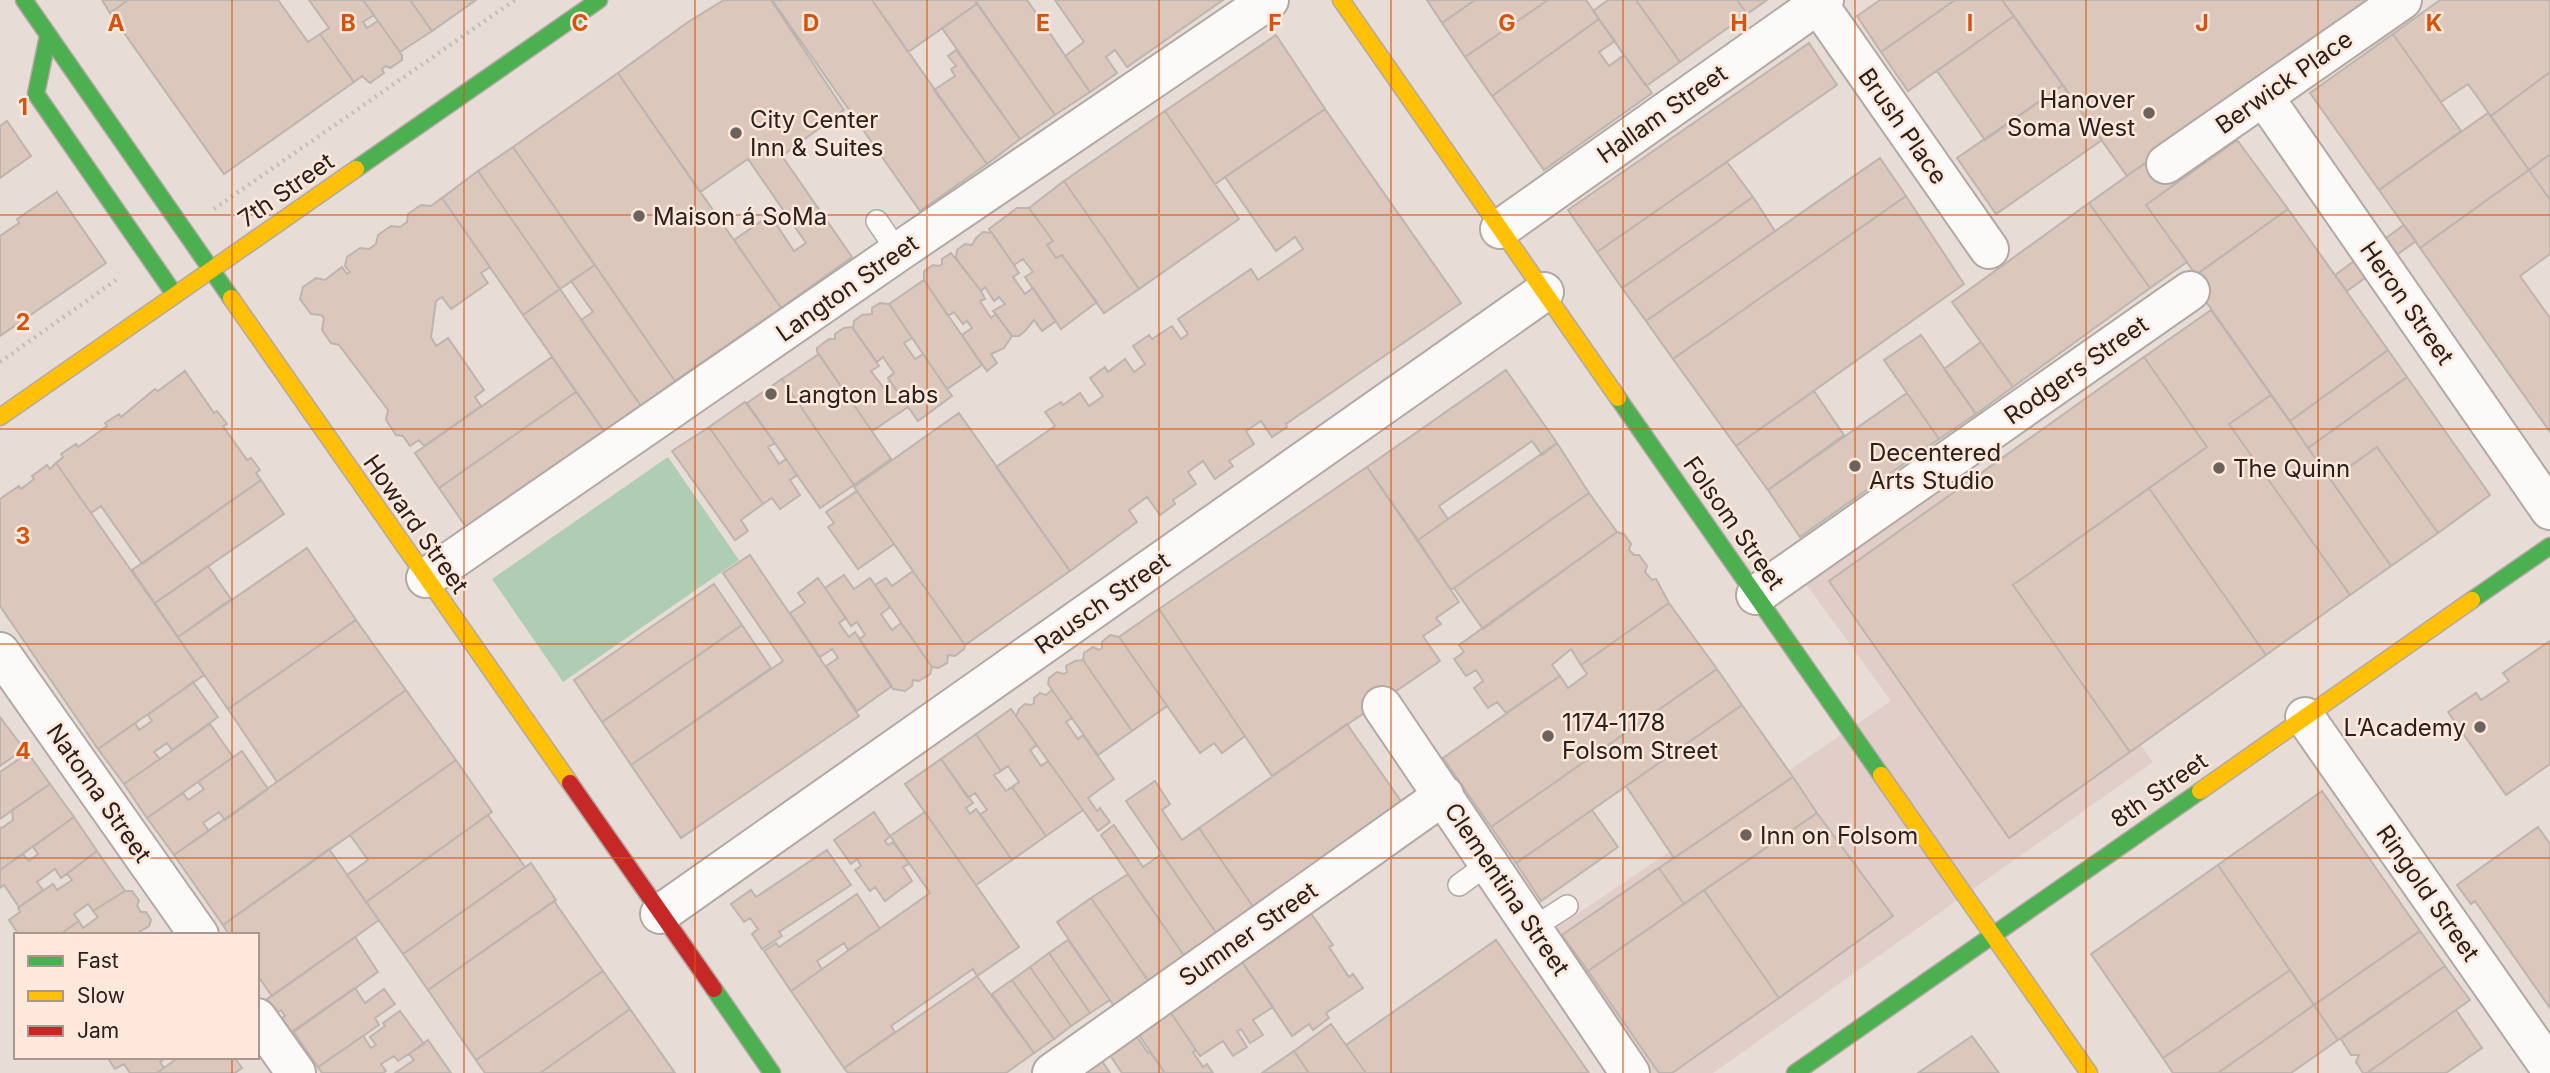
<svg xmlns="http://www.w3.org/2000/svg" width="2550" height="1073" font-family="Inter,sans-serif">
<rect width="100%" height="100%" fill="#e8dcd6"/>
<path fill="#e1cec9" d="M1948 484 2153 762 1713 1073H1644L1548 934 1891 701 1806 584Z"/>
<path fill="#afcdb2" d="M668 457 739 560 563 682 492 579Z"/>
<path fill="#dbc7bc" stroke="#beb4af" stroke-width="2" d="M102 0H128L110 13Z
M128 0H278L308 42 320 34 354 82 224 174 110 13Z
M309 0H363L374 15 363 22 367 28 378 21 402 55V60L390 68 386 66 382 69 384 73 370 83 362 76 354 82 320 34 329 28Z
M363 0H410L432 31 400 52Z
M410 0H476L432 31Z
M724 0H771L844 110 782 156 852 257 781 308 734 240 770 215 794 251 806 243 748 159 700 192 618 73 688 22Z
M772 0H872L987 164 920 211Z
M872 0H975L977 4 908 52Z
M975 0H1027L1090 92 1055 115Z
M1055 0H1223L1127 67 1115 50 1106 57 1117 73 1090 92 1065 56 1084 42Z
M1427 0H1475L1442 23Z
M1475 0H1548L1465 57 1442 23Z
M1548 0H1586L1599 19 1492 96 1465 57Z
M1608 0H1636L1680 62 1646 86 1593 11Z
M1636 0H1737L1747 14 1680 62Z
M1737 0H1767L1747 14Z
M1880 0H1955L1881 52 1857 16Z
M1955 0H2002L2014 16 1908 91 1881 52Z
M2002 0H2372L2127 176Z
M2440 0H2550V72L2491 116 2468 84 2441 102 2393 34Z
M977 4 1055 115 1020 139 942 28Z
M2014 16 2063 85 1985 140 1937 71Z
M1599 19 1615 41 1599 52 1609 66 1624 55 1652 93 1544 170 1492 96Z
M2393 34 2461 131 2379 190 2310 93Z
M1276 35 1325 109 1215 184 1165 111Z
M1809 43 1837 85 1597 252 1568 210Z
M956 50 1020 139 987 164 934 90 955 76 951 69 956 66 948 56Z
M2550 72V154L2529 170 2491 116Z
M618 73 781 308 675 381 513 147Z
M2063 85 2102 140 1996 214 1957 158Z
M1325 109 1461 303 1286 424 1287 427 1272 437 1261 421 1246 431 1254 444 1229 461 1233 466 1215 479 1203 461 1188 472 1196 484 1173 500 1175 504 1160 515 1147 497 1129 510 1137 522 1070 571 996 467 1055 426 1045 412 1061 402 1063 405 1080 393 1089 406 1103 396 1090 378 1105 367 1108 372 1125 359 1134 372 1145 364 1133 346 1149 335 1152 339 1172 326 1181 339 1188 334 1178 319 1251 269 1258 280 1303 249 1295 237 1276 251 1225 177Z
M1165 111 1239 219 1139 289 1064 181Z
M2488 113 2529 170 2420 248 2379 190Z
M7 121 31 156 0 178V126Z
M2237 140 2288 209 2196 275 2146 205Z
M513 147 595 265 560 289 478 171Z
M2550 154V200L2529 170Z
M2154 157 2174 185 2146 205 2187 262 2150 288 2089 203Z
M1880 158 1906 196 1673 359 1646 321Z
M1727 162 1753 197 1622 288 1597 252Z
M2529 170 2550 200V254L2520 276 2550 318V432L2420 248Z
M478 171 560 289 523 315 442 198Z
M1064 181 1139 289 1104 313 1062 255 1056 258 1047 245 1053 241 1029 208Z
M57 192 106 263 0 336V236L19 223 17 219Z
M1906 196 1964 284 1736 446 1673 359Z
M1753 197 1775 231 1646 321 1622 288Z
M442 198 490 267 481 273 488 283 451 309 442 297 436 301 431 337 436 346 448 338 484 390 475 397 481 406 424 446 419 440 410 446 403 436 396 435 386 420 388 410 339 345 331 343 322 330 324 318 321 315 311 314 300 299 303 287 316 278 325 280 342 267 347 274 350 272 345 266 347 257 360 248 369 249 376 244 378 235 391 226 400 227 407 222 408 214 421 205 431 206Z
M2089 203 2150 288 2013 387 1952 302Z
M1017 208H1029L1053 241 1047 245 1056 258 1062 255 1097 302 1061 329 1025 277 1033 272 1023 259 1014 265 989 229Z
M2288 209 2388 350 2290 421 2190 279Z
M2404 225 2416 241 2347 291 2335 275Z
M983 232 992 233 1014 265 1019 273 1013 277 1025 294 1033 288 1056 321 1042 331 1034 320 1025 331 1019 336H1012L993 311 1005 304 999 297 994 301 985 287 981 291 956 258 957 250 965 244 972 245 976 238Z
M951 253 981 291 985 299 980 301 991 318 996 314 1012 336 1004 348 991 354 997 363 987 371 962 335 972 328 967 321 963 324 954 312 948 316 924 280V271L933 265 939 266 942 264V259Z
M595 265 675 381 641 406 581 320 593 312 571 281Z
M924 280 982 365 947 389 889 304Z
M560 289 641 406 604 431 523 315Z
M880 303 889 304 912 338 904 343 915 359 923 354 952 396 918 421 888 378 894 373 883 357 877 362 853 328 854 321 862 315 872 314V308Z
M2211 310 2271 395 2229 424 2350 595 2266 655 2149 488 2207 447 2144 357Z
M852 327 879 366 871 371 883 387 890 381 908 407 872 431 817 352V348L829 339H835V334L844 328Z
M1921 335 1976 414 1939 439 1884 360Z
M1981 342 2013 387 1976 414 1944 369Z
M2388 350 2407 377 2308 448 2290 421Z
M819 354 891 459 854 485 782 379Z
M552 357 576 392 439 488 415 453Z
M2144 357 2207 447 2013 585 2130 752 2009 838 1829 581Z
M1506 370 1557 443 1542 455 1532 441 1439 506 1448 519 1418 540 1367 467Z
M185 371 214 413 217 411 227 424 223 426 247 460 251 458 260 470 256 473 261 480 142 564 101 506 91 513 56 463 63 457 61 454 76 444 78 447 107 426 105 423 119 414 121 417 155 389 158 391Z
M2407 377 2490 495 2438 533 2377 447 2331 480 2308 448Z
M782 379 854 485 820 508 747 403Z
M1814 391 1844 435 1768 490 1736 446Z
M576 392 604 431 466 527 439 488Z
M1907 393 1939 439 1800 537 1768 490Z
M2271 395 2391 566 2350 595 2229 424Z
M745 402 775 443 768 447 779 464 786 459 797 475 790 480 800 495 780 509 772 498 763 504 709 427Z
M959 413 1070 571 965 645 854 487Z
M709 427 763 504 741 520 748 531 735 540 672 451Z
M1557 443 1589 493 1451 590 1418 540Z
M2377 447 2438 533 2391 566 2331 480Z
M56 463 204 675 98 749 0 606V499L19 486 21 489 34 479 32 476 47 465 50 469Z
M1367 467 1459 602 1436 618 1441 624 1423 636 1440 661 1272 776 1159 609Z
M261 480 284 514 155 603 132 570Z
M2149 488 2266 655 2130 752 2013 585Z
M857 491 894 544 858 569 828 527 834 523 826 512Z
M1589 493 1617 532 1483 629 1454 588Z
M1617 532 1624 534 1631 544 1629 550 1634 555H1639L1647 566 1645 572 1652 580 1656 579 1669 603 1581 665 1571 649 1552 665 1560 676 1506 713 1497 702 1488 708 1474 688 1483 681 1476 670 1466 676 1454 659 1464 652 1459 645Z
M307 548 356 620 228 709 178 637Z
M750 555 859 716 681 838 631 765 783 661 723 573Z
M208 566 231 599 178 637 155 603Z
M913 571 965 645 964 649 955 656 948 655 947 663 938 668 932 667 875 585 886 578 892 586Z
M844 575 854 589 870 578 890 607 881 614 892 630 901 623 932 667 930 674 919 681 913 680 912 686 905 691 893 689 859 639 865 635 857 622 851 626 825 588Z
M818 578 846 618 839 623 849 637 855 632 892 686 857 711 826 666 838 658 832 649 820 657 790 613 805 603 798 593Z
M714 584 742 625 602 722 574 680Z
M1669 603 1717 669 1491 827 1443 758 1560 676 1568 688 1587 674 1581 665Z
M1159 609 1245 736 1222 753 1214 743 1200 753 1119 637Z
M356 620 406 690 277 782 228 709Z
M742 625 771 668 631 765 602 722Z
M1110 635 1119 637 1167 706 1132 731 1083 660 1084 653 1093 647 1099 650 1102 648V642Z
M2550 641V764L2506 795 2448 712 2476 693 2481 700 2509 681 2503 673Z
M1083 660 1132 731 1098 755 1048 684 1049 678 1057 672 1064 674 1067 672 1066 666 1075 661Z
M1717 669 1742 705 1516 863 1491 827Z
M193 682 218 717 172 750 167 743 154 752 160 759 124 784 98 749 135 723 139 730 152 721 148 715Z
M406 690 456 760 223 925 174 855Z
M1052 690 1072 718 1066 722 1078 739 1083 735 1114 779 1088 798 1097 811 1100 808 1110 822 1098 831 1016 716 1019 709 1025 704 1031 705 1034 703V698L1040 693 1046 695Z
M1742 705 1793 777 1674 858 1626 786Z
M1011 709 1037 745 1030 750 1041 766 1048 761 1083 810 1046 836 1012 787 1019 782 1008 766 1001 771 976 734Z
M0 717 24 749 0 766Z
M210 724 233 757 147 818 124 784Z
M1347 724 1403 804 1254 908 1199 828Z
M976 734 1001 771 994 775 1006 791 1012 787 1046 836 1012 860 980 814 987 810 975 793 968 798 941 759Z
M242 751 268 789 225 820 219 812 203 823 209 831 174 855 147 818 183 793 188 800 204 789 198 782Z
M28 753 50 784 0 819V772Z
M941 759 973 803 966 808 970 814 976 809 1012 860 976 885 905 784Z
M456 760 492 812 366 902 347 875 368 860 350 835Z
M1793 777 1817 813 1684 904 1659 868Z
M1155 781 1170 804 1162 810 1182 840 1199 828 1254 908 1217 934 1126 801Z
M50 784 74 817 0 870V827L2 828 13 820 12 810Z
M2322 791 2420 931 2314 1005 2218 865Z
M1592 810 1618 847 1541 901 1516 863Z
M874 812 890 836 885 841 888 845 893 842 909 864 903 867 912 881 885 901 875 887 870 891 855 870 861 866 857 859 851 864 834 840Z
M925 812 1019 947 977 976 973 969 891 1026 895 1032 844 1068 791 991 930 893 890 836Z
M1817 813 1893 916 1779 998 1704 890Z
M488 815 525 867 403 954 366 902Z
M74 817 97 851 61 878 55 869 37 882 43 890 19 907 4 885 0 888V870L23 854 29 861 38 854 33 847Z
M1114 825 1143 867 1162 854 1217 934 1185 957 1101 835Z
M2538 827 2550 844V1008L2475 901 2471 904 2457 885Z
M329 849 379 920 272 996 257 975V935H229L223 925Z
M827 850 851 885 779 932 782 936 762 949 752 934 758 929 750 918 744 922 731 904 751 890 756 897Z
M97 851 125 891 93 911 88 904 74 914 79 921 59 935H19L9 920 20 912 18 908 53 884 57 890 72 880 67 874Z
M531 863 556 900 428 990 403 954Z
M2218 865 2290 970 2163 1058 2091 954Z
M1659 868 1684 904 1588 971 1562 935Z
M1128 874 1185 957 1149 982 1091 898Z
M1704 890 1779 998 1672 1073H1659L1588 971Z
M125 891H132L139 901 137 906 141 912H146L151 920 149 926 134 935H59L79 921 83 928 98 917 93 911Z
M857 894 880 929 848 950 844 943 817 961 822 969 791 991 764 951 776 943 779 947Z
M1091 898 1149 982 1114 1006 1057 922Z
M554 901 603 971 476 1060 428 990Z
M1308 909 1333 945 1329 947 1349 977 1353 974 1363 988 1326 1013 1329 1018 1313 1030 1309 1024 1292 1036 1238 956Z
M2420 931 2445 966 2338 1040 2314 1005Z
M355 937 378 972 292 1033 282 1018 285 1016 281 1010 276 1013 267 999Z
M1068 940 1110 1000 1090 1013 1049 953Z
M1496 940 1589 1073H1366L1346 1045Z
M1049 953 1090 1013 1071 1026 1030 967Z
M1238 956 1273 1007 1253 1020 1263 1035 1250 1043 1241 1029 1237 1031 1247 1047 1233 1056 1223 1041 1200 1056 1169 1010Z
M2445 966 2470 1000 2367 1073H2363L2356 1062 2359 1055H2351L2341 1039Z
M1030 967 1071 1026 1054 1039 1012 980Z
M2290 970 2314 1005 2218 1073H2173L2163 1058Z
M603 971 630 1009 540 1073H485L476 1060Z
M977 976 1034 1053 1006 1073H848L844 1068Z
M1012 980 1054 1039 1034 1053 992 994Z
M355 988 365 1003 384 989 395 1004 375 1018 379 1025 318 1067 293 1031Z
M2314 1005 2338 1040 2291 1073H2218Z
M630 1009 675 1073H540Z
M1169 1010 1196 1050 1193 1052 1203 1067 1207 1064 1213 1073H1165L1137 1032Z
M2456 1010 2482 1048 2446 1073H2367Z
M400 1011 424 1044 398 1061 394 1056 381 1064 386 1071 383 1073H322L318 1067 363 1036 371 1048 376 1045 370 1037 385 1026 383 1023Z
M1331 1024 1366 1073H1309L1294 1051Z
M1133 1031 1148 1053 1150 1052 1165 1073H1122L1106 1049Z
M1972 1036 1999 1073H1918Z
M428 1040 451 1073H395L414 1060 409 1054Z
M1294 1051 1309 1073H1262Z
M107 1057H167L160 1062 164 1068 157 1073H130L124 1064 115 1069Z
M179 1057H234L242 1068 235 1073H157Z
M1100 1058 1110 1073H1073Z"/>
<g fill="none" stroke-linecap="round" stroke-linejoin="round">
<g stroke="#b2a9a4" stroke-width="24">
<path id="lane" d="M877 221 898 252
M1459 885 1488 864
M1533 928 1567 906"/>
</g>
<g stroke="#b2a9a4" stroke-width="42">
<path id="street" d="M1818 4 1989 249
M2264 97 2550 510
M2166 164 2402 0
M1500 229 1824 0
M426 578 898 252 1269 0
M1756 595 2190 291
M0 652 199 935
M1382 706 1630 1073
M2305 717 2550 1068
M660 914 1544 292
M257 1018 296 1073
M1052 1073 1444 795"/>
</g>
<g stroke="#b2a9a4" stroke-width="19">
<path id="fast" d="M24 0 231 298
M48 36 36 94 175 295
M356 169 599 0
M1618 398 1881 775
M2472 600 2550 546
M714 989 772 1073
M1795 1073 2200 791"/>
</g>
<g stroke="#b2a9a4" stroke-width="19">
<path id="slow" d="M1341 0 1618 398
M231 298 570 783
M0 417 356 169
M1881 775 2089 1073
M2200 791 2472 600"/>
</g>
<g stroke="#b2a9a4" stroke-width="19">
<path id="jam" d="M570 783 714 989"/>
</g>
<path stroke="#c2bdbb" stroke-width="4.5" stroke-dasharray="2 5" stroke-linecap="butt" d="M214 209 515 0
M0 362 119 278"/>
<use href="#lane" stroke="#fcfaf9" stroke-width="21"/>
<use href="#street" stroke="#fcfaf9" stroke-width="38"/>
<use href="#fast" stroke="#4caf50" stroke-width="16"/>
<use href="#slow" stroke="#ffc107" stroke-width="16"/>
<use href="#jam" stroke="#c62828" stroke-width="16"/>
</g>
<path fill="none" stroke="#d5530e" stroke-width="2" stroke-opacity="0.55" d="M232 0V935M464 0V1073M695 0V1073M927 0V1073M1159 0V1073M1391 0V1073M1623 0V1073M1855 0V1073M2086 0V1073M2318 0V1073M0 215H2550M0 429H2550M0 644H2550M0 858H2550M232 1057V1073"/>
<g fill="#6c625e" stroke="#fee8db" stroke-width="2.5">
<circle cx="2149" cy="113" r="7"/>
<circle cx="736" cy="133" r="7"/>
<circle cx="639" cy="216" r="7"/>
<circle cx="771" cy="394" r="7"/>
<circle cx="1855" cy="466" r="7"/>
<circle cx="2219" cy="468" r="7"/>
<circle cx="2480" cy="727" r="7"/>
<circle cx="1548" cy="736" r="7"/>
<circle cx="1746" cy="835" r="7"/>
</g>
<g text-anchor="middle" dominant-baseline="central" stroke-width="5" stroke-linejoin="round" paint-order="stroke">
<g font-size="24" fill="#29211d" stroke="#fee8db">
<text transform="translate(2284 82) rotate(-35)">Berwick Place</text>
<text transform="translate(1662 114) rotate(-35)">Hallam Street</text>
<text transform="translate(1903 126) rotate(55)">Brush Place</text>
<text transform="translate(286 190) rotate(-35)">7th Street</text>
<text transform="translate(847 288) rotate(-35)">Langton Street</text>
<text transform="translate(2407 303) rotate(55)">Heron Street</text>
<text transform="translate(2076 370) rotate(-35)">Rodgers Street</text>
<text transform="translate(1734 523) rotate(55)">Folsom Street</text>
<text transform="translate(416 524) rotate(55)">Howard Street</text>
<text transform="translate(1102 603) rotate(-35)">Rausch Street</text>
<text transform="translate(2159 790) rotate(-35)">8th Street</text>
<text transform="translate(99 793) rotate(55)">Natoma Street</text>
<text transform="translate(1507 889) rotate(56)">Clementina Street</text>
<text transform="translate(2428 893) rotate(55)">Ringold Street</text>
<text transform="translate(1248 934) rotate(-35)">Sumner Street</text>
</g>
<g font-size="24" fill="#29211d" stroke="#fee8db" text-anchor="start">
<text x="2135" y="99" text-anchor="end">Hanover<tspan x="2135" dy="28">Soma West</tspan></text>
<text x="750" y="119">City Center<tspan x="750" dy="28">Inn &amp; Suites</tspan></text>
<text x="653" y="216">Maison á SoMa</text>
<text x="785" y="394">Langton Labs</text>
<text x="1869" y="452">Decentered<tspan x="1869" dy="28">Arts Studio</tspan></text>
<text x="2233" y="468">The Quinn</text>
<text x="1562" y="722">1174‐1178<tspan x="1562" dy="28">Folsom Street</tspan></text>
<text x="2466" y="727" text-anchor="end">L’Academy</text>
<text x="1760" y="835">Inn on Folsom</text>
</g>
</g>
<g font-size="23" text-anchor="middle" font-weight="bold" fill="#d5530e" stroke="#fee8db" stroke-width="5" stroke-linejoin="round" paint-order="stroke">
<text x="116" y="31">A</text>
<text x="348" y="31">B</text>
<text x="580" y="31">C</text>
<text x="811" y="31">D</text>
<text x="1043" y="31">E</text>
<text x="1275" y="31">F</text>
<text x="1507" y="31">G</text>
<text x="1739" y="31">H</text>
<text x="1970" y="31">I</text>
<text x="2202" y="31">J</text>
<text x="2434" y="31">K</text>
<text x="23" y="115">1</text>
<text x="23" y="330">2</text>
<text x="23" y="544">3</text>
<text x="23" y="759">4</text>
</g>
<rect x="14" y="933" width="245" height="126" fill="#fee8db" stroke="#a9988f" stroke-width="2"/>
<rect x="28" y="956" width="35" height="10" fill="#4caf50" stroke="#a9988f" stroke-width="2"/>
<text x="77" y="968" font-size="21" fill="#29211d">Fast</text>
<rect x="28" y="991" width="35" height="10" fill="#ffc107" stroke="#a9988f" stroke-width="2"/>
<text x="77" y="1003" font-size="21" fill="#29211d">Slow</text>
<rect x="28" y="1026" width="35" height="10" fill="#c62828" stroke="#a9988f" stroke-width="2"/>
<text x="77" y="1038" font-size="21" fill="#29211d">Jam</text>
</svg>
